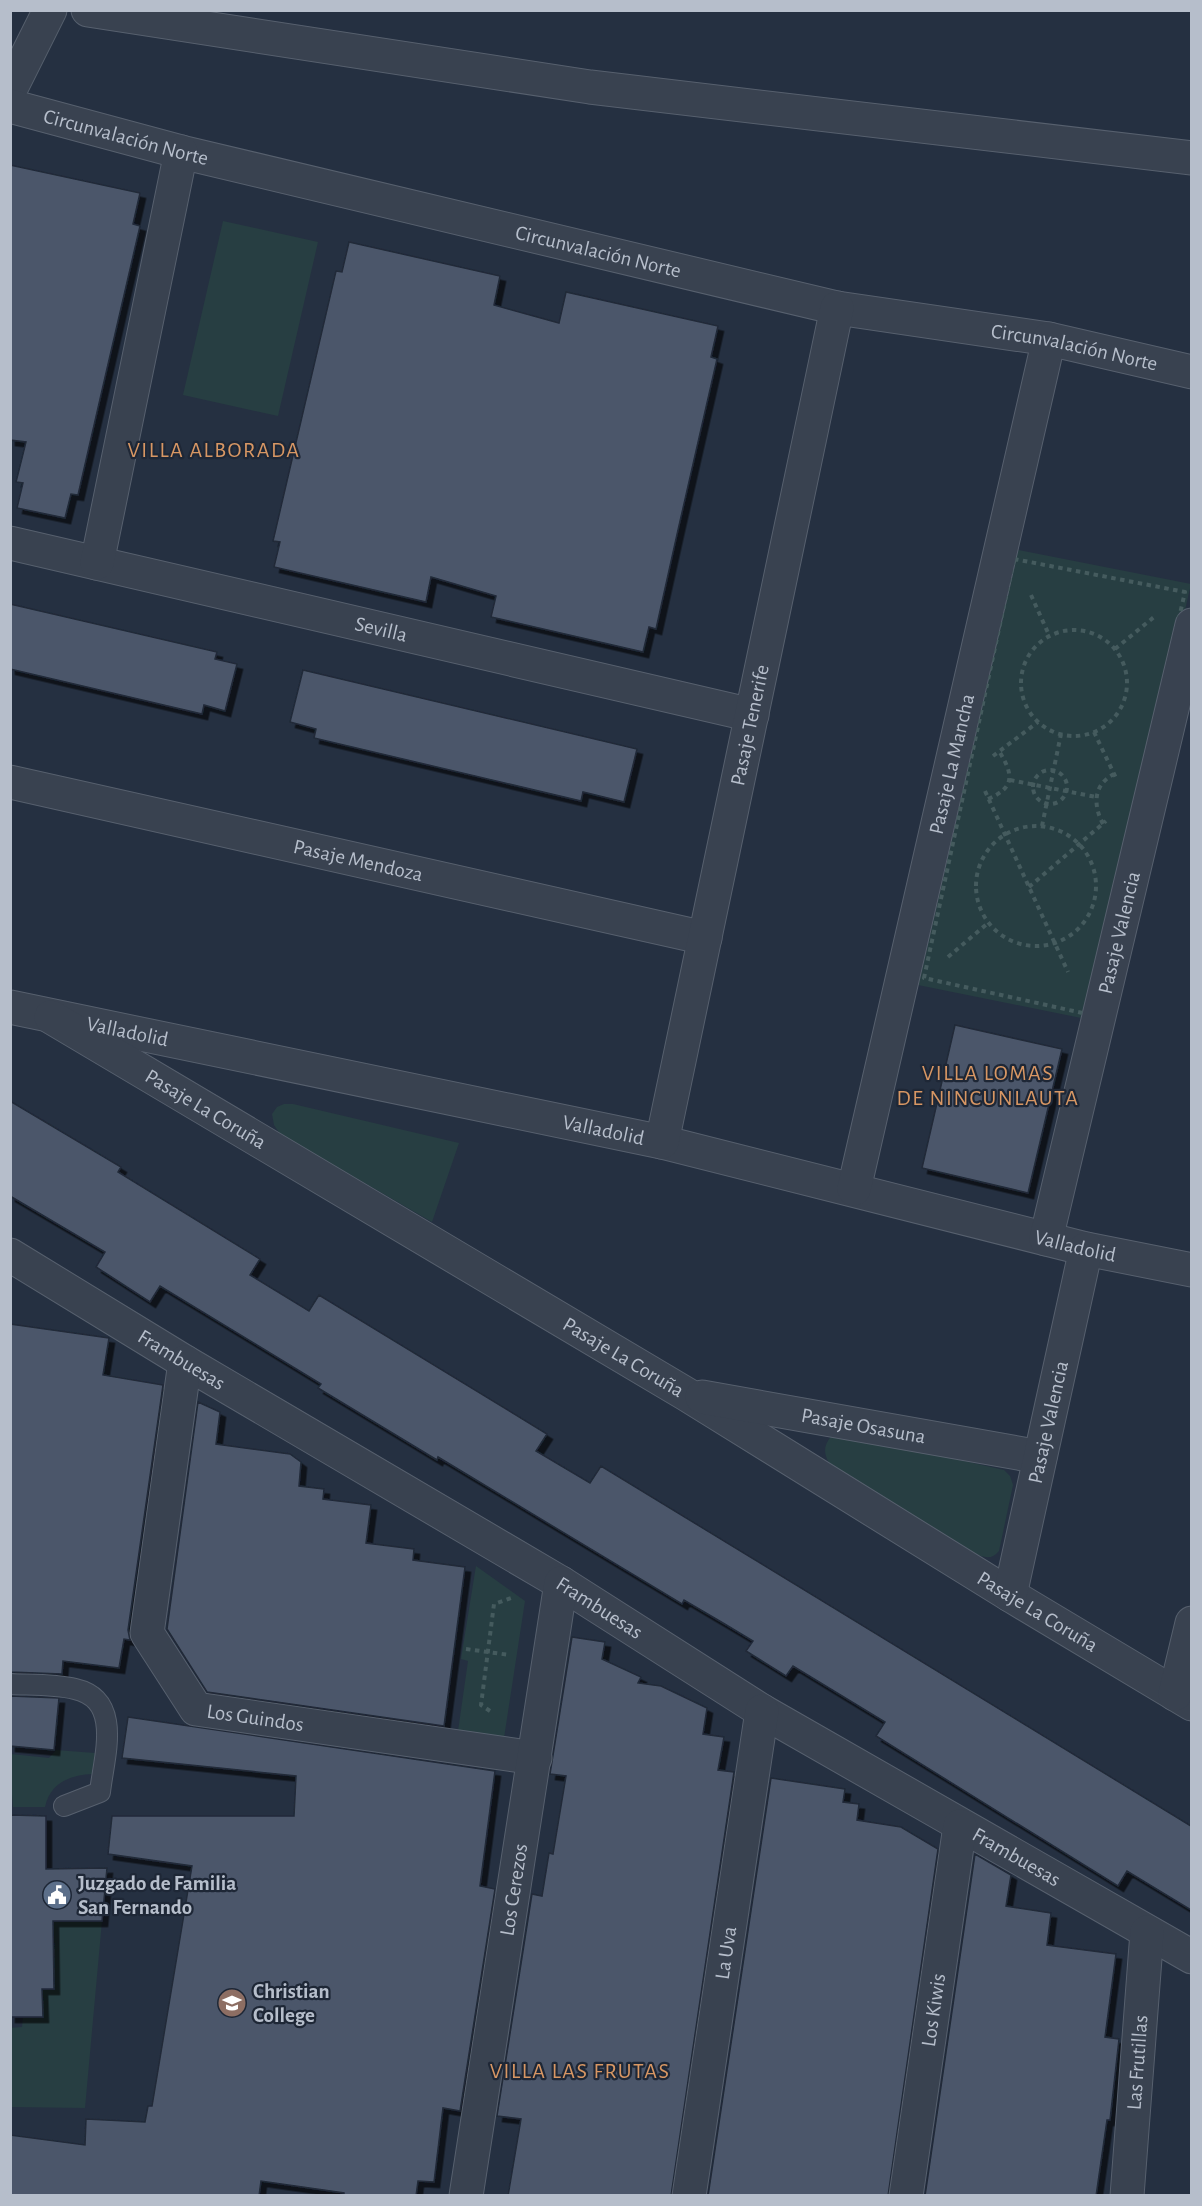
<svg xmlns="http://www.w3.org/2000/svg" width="1202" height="2206" font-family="'Alegreya Sans',sans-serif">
<defs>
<filter id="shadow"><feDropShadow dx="5.5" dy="5.5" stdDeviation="0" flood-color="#0009"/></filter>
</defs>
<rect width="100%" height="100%" fill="#253041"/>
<path fill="#273e42" d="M223 221 318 242 278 416 183 395Z
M1013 549 1191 584 1091 1020 918 985Z
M284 1104H293L459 1143 432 1222 280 1134 274 1125 272 1114 277 1107Z
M841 1433 1004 1470 1010 1476 1013 1485 999 1551C992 1559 987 1558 978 1555L829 1463C823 1452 824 1446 831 1436Z
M476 1566 525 1601 504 1738 458 1731 468 1661 461 1659Z
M56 1750 95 1753 92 1774C70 1775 50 1783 45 1807H13L12 1795 10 1794 11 1754 49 1758Z
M53 1921H102L85 2108 11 2107 10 2028 22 2027 23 2017H43L42 1989H54Z"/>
<path fill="#4b576a" stroke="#202938" stroke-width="1.5" filter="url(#shadow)" d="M10 165 140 193 133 224 140 226 106 373 78 495 71 494 65 518 17 508 23 483 16 482 26 442 10 440Z
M349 242 500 276 494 305 559 323 566 292 718 326 711 357 717 359 678 530 656 629 649 627 643 652 491 617 496 596 431 577 426 602 274 567 280 542 273 541 336 271 342 272Z
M10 604 217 652 215 659 237 664 225 711 204 705 202 714 10 669Z
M303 670 637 749 624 802 583 792 581 801 314 738 316 729 290 722Z
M955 1025 1062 1049 1028 1193 922 1168Z
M10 1101 121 1167 118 1172 260 1259 250 1275 309 1311 319 1295 547 1434 536 1451 590 1483 601 1466 1191 1826V1910L1127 1871 1118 1886 876 1736 885 1722 793 1666 786 1676 746 1651 753 1641 723 1623 684 1600 682 1604 438 1457 437 1460 318 1388 321 1384 160 1286 150 1302 96 1267 105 1252 10 1196Z
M10 1324 109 1338 103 1375 163 1385 128 1630 130 1640 124 1639 119 1668 63 1661 62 1674 10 1672Z
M198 1402 220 1412 216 1444 290 1454 301 1462 299 1486 324 1489 323 1499 371 1505 366 1543 414 1549 413 1560 465 1567 444 1726 207 1692 167 1629Z
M572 1637 605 1642 602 1659 641 1677 638 1683 661 1686 707 1708 703 1734 724 1737 718 1770 734 1772 671 2196H508L521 2119 497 2116 532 1894 542 1896 549 1853 553 1854 566 1776 550 1774Z
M10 1696 59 1698 54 1750 10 1746Z
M128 1717 495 1771 480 1886 495 1889 460 2111 443 2108 434 2182 418 2181 416 2196H344V2193L261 2181 259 2196H10V2135L85 2145 86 2119 145 2122 148 2106H152L192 1866 108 1854 112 1816H294L296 1776 122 1758Z
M771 1778 845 1789 843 1802 859 1804 857 1820 901 1827 938 1849 888 2196H708Z
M10 1815 46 1816V1869L107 1868 102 1921H53L54 1989H42L43 2017H10Z
M975 1854 1011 1875 1006 1906 1051 1913 1047 1945 1116 1954 1105 2037 1119 2039 1110 2120H1107L1096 2196H925Z"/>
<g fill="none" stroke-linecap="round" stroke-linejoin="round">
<g stroke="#57606e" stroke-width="22">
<path id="lane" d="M10 1684C31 1685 55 1684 75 1689 123 1700 104 1756 100 1792L64 1806"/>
</g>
<g stroke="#57606e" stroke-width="35">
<g id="street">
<path d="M88 10 590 87 1192 158"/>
<path d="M10 90 50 10"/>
<path id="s1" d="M10 106 181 152 837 308 1049 339 1192 372"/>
<path id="s2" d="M10 543 752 715"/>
<path d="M97 563 181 152"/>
<path id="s3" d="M10 782 705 938"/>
<path id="s4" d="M10 1007 662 1142 1086 1249 1192 1270"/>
<path id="s5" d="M51 1017 686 1394 1010 1595 1192 1704"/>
<path id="s6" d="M662 1142 837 308"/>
<path id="s7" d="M854 1189 1049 339"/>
<path id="s8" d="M1046 1239 1192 625"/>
<path id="s9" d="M10 1255 185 1362 561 1583 762 1711 1192 1957"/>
<path id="s10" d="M185 1362 147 1633 196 1709 535 1758"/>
<path id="s11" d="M702 1397 1040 1457"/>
<path id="s12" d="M1010 1595 1086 1249"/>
<path d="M1175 1694 1192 1623"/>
<path id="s13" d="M466 2196 561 1583"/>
<path id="s14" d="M689 2196 762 1711"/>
<path id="s15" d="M906 2196 960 1826"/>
<path id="s16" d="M1127 2196 1147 1932"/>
</g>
</g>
<path stroke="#455b5e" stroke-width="4" stroke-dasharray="4.5 4.5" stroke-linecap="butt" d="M1014 559 1185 592 1087 1014 924 978Z
M1031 595 1049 635
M1021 683a53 53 0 1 1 106 0a53 53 0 1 1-106 0Z
M1115 649 1154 617
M1094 732 1116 778
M993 756 1038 722
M1033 787a17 17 0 1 1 34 0a17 17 0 1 1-34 0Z
M1010 780 1096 797
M985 791 1068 972
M988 799C1016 787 1013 774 999 751
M1103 824C1093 805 1093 785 1114 774
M1042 826 1061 734
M976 886a60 60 0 1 1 120 0a60 60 0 1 1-120 0Z
M1029 887 1106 821
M948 957 988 923
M466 1649 510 1655
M490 1711 481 1705 494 1604 511 1598"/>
<use href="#lane" stroke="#394250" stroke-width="20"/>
<use href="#street" stroke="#394250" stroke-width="33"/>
</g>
<defs>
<g id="civic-disc" transform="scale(1.5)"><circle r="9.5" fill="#5c6f8a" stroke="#1e2736"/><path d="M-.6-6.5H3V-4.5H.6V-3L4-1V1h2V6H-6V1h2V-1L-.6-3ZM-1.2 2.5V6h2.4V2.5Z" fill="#fff"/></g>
<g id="school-disc" transform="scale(1.5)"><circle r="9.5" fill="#8d6e63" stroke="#1e2736"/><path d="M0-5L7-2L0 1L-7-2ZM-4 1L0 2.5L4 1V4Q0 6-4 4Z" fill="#fff"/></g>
</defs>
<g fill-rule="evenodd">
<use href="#civic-disc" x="57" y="1895"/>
<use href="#school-disc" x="232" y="2003"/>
</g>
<g text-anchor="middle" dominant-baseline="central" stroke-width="4.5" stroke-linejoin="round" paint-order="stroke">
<g font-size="21" fill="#b6becb" stroke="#1e2736">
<text stroke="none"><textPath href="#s1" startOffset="120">Circunvalación Norte</textPath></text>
<text stroke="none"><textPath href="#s1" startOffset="606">Circunvalación Norte</textPath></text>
<text stroke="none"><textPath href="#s1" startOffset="1092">Circunvalación Norte</textPath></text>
<text stroke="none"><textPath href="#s2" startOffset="381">Sevilla</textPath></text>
<text stroke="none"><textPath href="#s6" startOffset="426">Pasaje Tenerife</textPath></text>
<text stroke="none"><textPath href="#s7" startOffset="436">Pasaje La Mancha</textPath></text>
<text stroke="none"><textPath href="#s3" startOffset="357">Pasaje Mendoza</textPath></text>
<text stroke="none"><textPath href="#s8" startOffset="315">Pasaje Valencia</textPath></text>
<text stroke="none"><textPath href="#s4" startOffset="120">Valladolid</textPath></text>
<text stroke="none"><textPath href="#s5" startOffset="180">Pasaje La Coruña</textPath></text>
<text stroke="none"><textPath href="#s4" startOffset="606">Valladolid</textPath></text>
<text stroke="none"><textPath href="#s4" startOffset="1092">Valladolid</textPath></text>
<text stroke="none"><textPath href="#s5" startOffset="666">Pasaje La Coruña</textPath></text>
<text stroke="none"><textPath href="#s9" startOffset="201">Frambuesas</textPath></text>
<text stroke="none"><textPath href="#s12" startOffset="177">Pasaje Valencia</textPath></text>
<text stroke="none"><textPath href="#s11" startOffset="164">Pasaje Osasuna</textPath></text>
<text stroke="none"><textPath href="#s9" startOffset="687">Frambuesas</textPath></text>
<text stroke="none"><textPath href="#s5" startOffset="1152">Pasaje La Coruña</textPath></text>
<text stroke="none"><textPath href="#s10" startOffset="424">Los Guindos</textPath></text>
<text stroke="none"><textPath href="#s9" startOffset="1173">Frambuesas</textPath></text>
<text stroke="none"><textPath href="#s13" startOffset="310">Los Cerezos</textPath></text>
<text stroke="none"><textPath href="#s14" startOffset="246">La Uva</textPath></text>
<text stroke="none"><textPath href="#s15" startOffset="188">Los Kiwis</textPath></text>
<text stroke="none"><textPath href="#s16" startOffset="134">Las Frutillas</textPath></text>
</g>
<g font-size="21" font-weight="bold" fill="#b6becb" stroke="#1e2736" text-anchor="start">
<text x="78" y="1883">Juzgado de Familia<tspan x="78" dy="24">San Fernando</tspan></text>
<text x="253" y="1991">Christian<tspan x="253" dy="24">College</tspan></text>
</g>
<g font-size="22" letter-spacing="1.5" fill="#d89764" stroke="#1e2736">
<text x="214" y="450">VILLA ALBORADA</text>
<text x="988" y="1073">VILLA LOMAS<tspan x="988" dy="25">DE NINCUNLAUTA</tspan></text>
<text x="580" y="2071">VILLA LAS FRUTAS</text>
</g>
</g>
<rect width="1202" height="2206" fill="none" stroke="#b6becb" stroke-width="24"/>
</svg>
